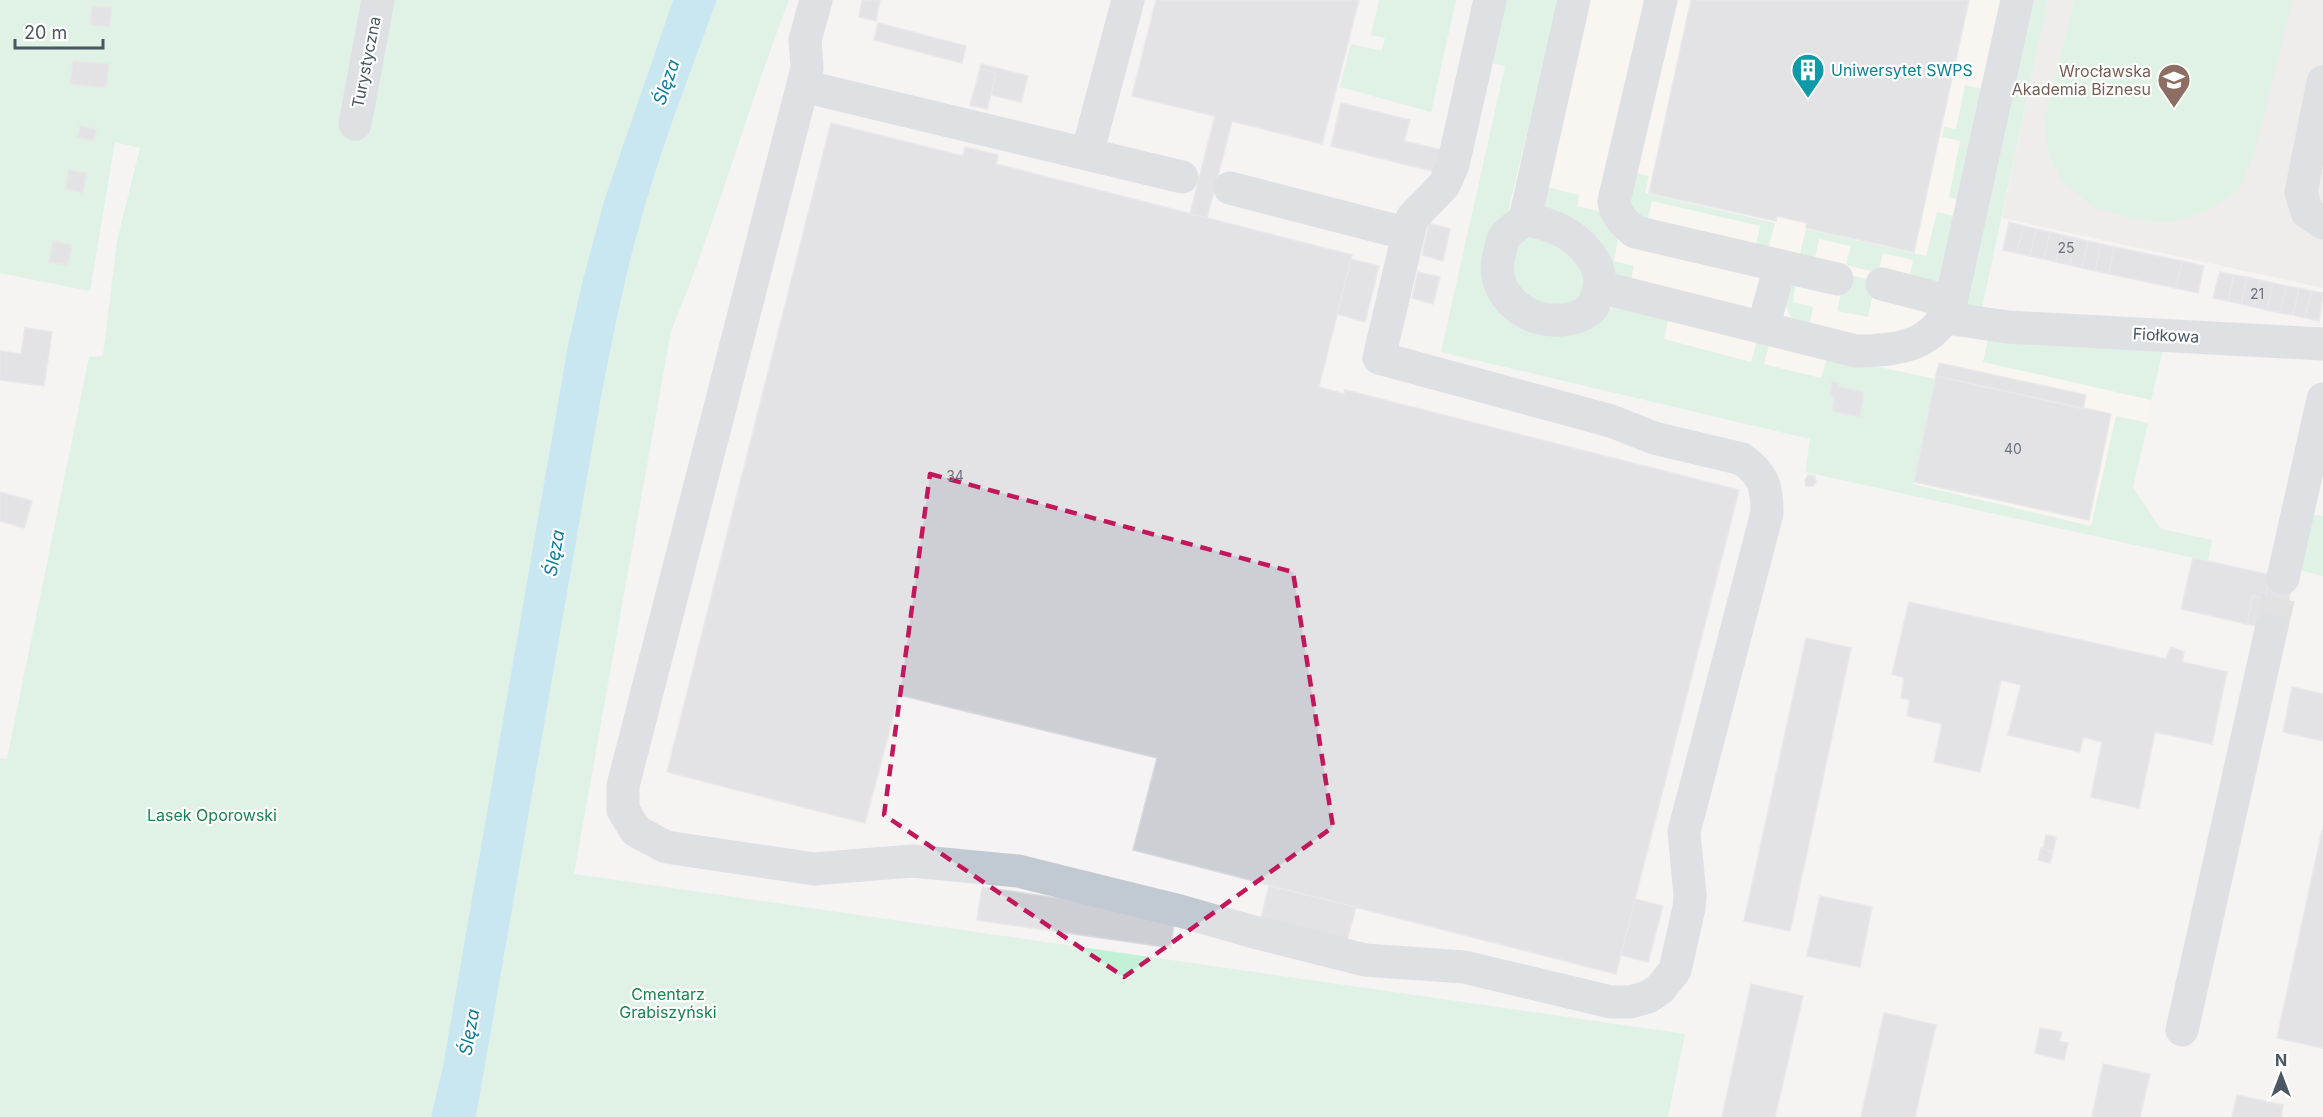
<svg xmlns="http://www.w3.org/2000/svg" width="2323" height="1117" font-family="Inter,sans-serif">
<rect width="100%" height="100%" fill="#f5f3f3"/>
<path fill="#fdf9ef" d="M1505 0H2048L1982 308 1988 337 1983 362 2152 399 2119 541 1805 472 1810 439 1441 352 1505 66Z"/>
<path fill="#e6e4e5" d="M2048 0H2323V288L2002 218Z"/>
<path fill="#c3f1d5" d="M0 0H673L604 201 583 279 568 345 443 1066 431 1117H0V758L7 759 89 357 103 356 117 241 140 148 115 142 90 291 0 273Z
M717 0H789C747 109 716 223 671 331L574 874 1685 1034 1668 1117H476L602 392C613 338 623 284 638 231 659 152 689 76 717 0Z
M1379 0H1456L1431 112 1340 87 1351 44 1382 51 1385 38 1371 35Z
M1505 0H1559L1507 216 1493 297 1600 316 1613 307 1669 316 1664 339 1751 362 1758 337 1770 341 1764 364 1821 378 1828 356 1935 379 1913 484 2091 526 2116 416 2148 423 2133 487 2161 529 2212 540 2208 561 1805 472 1810 439 1441 352 1505 66 1490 63Z
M2027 0H2048L1982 308 1963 304Z
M2075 0H2292L2253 157 2238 191 2208 210 2170 223 2132 219 2093 207 2063 182 2048 151 2045 117Z
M1965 85 1988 90 1965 201 1949 197 1960 141 1942 137 1944 127 1956 129Z
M1632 172 1649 176 1645 193 1775 223 1768 249 1756 246 1760 226 1652 201 1647 222 1626 207Z
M1551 188 1579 195 1577 206 1598 211 1619 235 1614 261 1634 266 1630 284 1623 282 1544 207V189Z
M1937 212 1955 216 1943 286 1909 280 1913 260 1883 253 1878 273 1846 265 1851 246 1819 239 1815 257 1800 254 1806 229 1926 256Z
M1525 234 1554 239 1582 266 1587 288 1574 304 1544 307 1513 283 1511 248Z
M1845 274 1876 281 1868 317 1837 311Z
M1796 280 1793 302 1813 307 1809 328C1782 314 1785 310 1791 281Z
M1988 340 2071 347 2163 350 2151 400 1983 362Z
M2318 515 2323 516V576L2299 570 2310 517Z"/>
<path fill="#90daee" d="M673 0H717C689 76 659 152 638 231 623 284 613 338 602 392L476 1117H431L443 1066 568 345 583 279 604 201Z"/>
<path fill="#cdcfd5" stroke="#d7d9de" stroke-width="1.5" d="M862 0H880L876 21 859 17Z
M1156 0H1359L1322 144 1232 121 1207 218 1190 214 1215 116 1132 96Z
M1691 0H1969L1914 252 1806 228 1807 223 1777 216 1776 221 1649 193Z
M92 6 112 8 109 27 90 25Z
M878 23 966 46 962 63 874 40Z
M73 61 109 64 106 88 70 84Z
M981 64 1028 76 1021 102 991 95 996 73 980 69Z
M980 69 996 73 987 109 970 105Z
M1341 103 1410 120 1404 141 1442 150 1436 172 1331 146Z
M831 123 963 156 965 147 998 155 996 164 1352 255 1319 387 1344 394 1345 390 1739 490 1616 974 1133 850 1157 758 899 695 865 823 667 772Z
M80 125 97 130 93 141 77 137Z
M69 170 87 173 83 193 65 189Z
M2009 222 2023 226 2017 253 2003 250Z
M1429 223 1450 229 1443 261 1422 255Z
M2023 226 2036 229 2030 256 2017 253Z
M2036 229 2050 232 2044 259 2030 256Z
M2050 232 2062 235 2056 262 2044 259Z
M2062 235 2075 238 2070 265 2056 262Z
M2075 238 2088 241 2082 268 2070 265Z
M53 241 72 245 68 265 49 263Z
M2088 241 2101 244 2095 271 2082 268Z
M2101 244 2114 247 2109 274 2095 271Z
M2114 247 2182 261 2176 288 2109 274Z
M1351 259 1379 266 1365 322 1337 314Z
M2182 261 2204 266 2198 293 2176 288Z
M1418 272 1440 277 1433 304 1412 298Z
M2220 272 2234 275 2228 301 2213 298Z
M2234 275 2247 277 2241 304 2228 301Z
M2247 277 2260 280 2254 307 2241 304Z
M2260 280 2273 283 2267 310 2254 307Z
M2273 283 2286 286 2280 313 2267 310Z
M2286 286 2299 288 2293 315 2280 313Z
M2299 288 2312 291 2305 318 2293 315Z
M2312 291 2323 293 2319 321 2305 318Z
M25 328 52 332 44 386 0 380V351L21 354Z
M1939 363 2086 395 2083 409 1936 376Z
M1936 376 2111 414 2089 520 1914 482Z
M1832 381 1840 383 1839 387 1864 392 1860 417 1832 411 1834 397 1830 396Z
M1808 475 1815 476 1816 482 1813 486H1806L1805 480Z
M0 492 32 501 24 528 0 521Z
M2193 558 2271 575 2265 599 2253 596 2247 624 2181 609Z
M2271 575 2293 580 2282 632 2247 624 2253 596 2265 599Z
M1909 602 2166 659 2171 647 2184 652 2182 662 2227 672 2212 744 2155 732 2139 808 2091 797 2102 742 2083 737 2080 752 2008 735 2021 685 2001 680 1980 772 1934 762 1942 724 1907 716 1910 700 1901 698 1904 678 1892 674Z
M1806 638 1851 648 1790 931 1744 921Z
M2292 687 2323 694V741L2283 732Z
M2323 826V1048L2277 1038Z
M2046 835 2056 837 2053 852 2043 849Z
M2041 848 2053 852 2050 863 2038 860Z
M1269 886 1356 907 1347 940 1261 918Z
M982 887 1175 915 1171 948 977 920Z
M1820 896 1872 907 1860 967 1807 956Z
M1635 899 1663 906 1648 962 1621 955Z
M1751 984 1803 996 1775 1117H1722Z
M1884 1013 1936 1025 1915 1117H1861Z
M2040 1028 2062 1032 2059 1041 2068 1043 2064 1060 2035 1053Z
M2103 1064 2150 1074 2140 1117H2092Z
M2237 1095 2283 1105 2281 1117H2232Z"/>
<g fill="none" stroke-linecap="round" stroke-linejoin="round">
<path stroke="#caccce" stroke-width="33" stroke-dasharray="33 16" stroke-linecap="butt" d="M2271 630 2283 578"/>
<path stroke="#c1cad2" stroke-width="33" d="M816 0 805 40 807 68 623 786V810L636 831 666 847 814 869 912 861 1018 871 1180 911 1254 932 1365 960 1464 967 1611 1002H1630L1648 997 1660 989 1675 970 1689 908 1690 895 1684 832 1767 513C1767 487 1764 475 1742 459L1654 438 1611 421 1379 358 1412 218 1444 185 1453 165 1490 0
M1661 0 1614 201C1615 215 1624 223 1635 232L1837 279
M2323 82 2301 192 2307 212 2323 223
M803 86 1182 177
M355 124 378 0
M1087 154 1128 0
M1230 188 1408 234
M1525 219C1555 225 1579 235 1595 263 1600 271 1601 285 1598 293 1596 297 1595 303 1593 306 1587 314 1578 317 1569 319 1531 327 1488 296 1499 255 1501 250 1501 242 1504 237 1509 231 1518 225 1525 219L1574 0
M1882 284 1951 302
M1600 287 1856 351C1897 351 1937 346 1951 302L2017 0
M1946 318 2008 327 2323 344
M1763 328 1780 266
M2283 578 2323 399
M2182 1030 2271 630"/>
</g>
<path d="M0 0H2323V1117H0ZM930 474 1293 572 1333 827 1124 977 884 815Z" fill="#f5f3f3" fill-opacity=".55" fill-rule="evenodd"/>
<path fill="none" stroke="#c2185b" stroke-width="4.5" stroke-dasharray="12 8" stroke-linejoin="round" d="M930 474 1293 572 1333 827 1124 977 884 815Z"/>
<defs>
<g id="building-pin" transform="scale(1.725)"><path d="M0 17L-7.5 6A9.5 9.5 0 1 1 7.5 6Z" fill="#0f9aa8" stroke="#fff"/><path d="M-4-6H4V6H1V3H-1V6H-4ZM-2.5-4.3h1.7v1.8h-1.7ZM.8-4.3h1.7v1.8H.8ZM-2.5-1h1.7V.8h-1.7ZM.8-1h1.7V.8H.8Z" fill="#fff"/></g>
<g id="university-pin" transform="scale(1.725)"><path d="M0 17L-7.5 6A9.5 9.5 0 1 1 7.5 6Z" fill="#8d6e63" stroke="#fff"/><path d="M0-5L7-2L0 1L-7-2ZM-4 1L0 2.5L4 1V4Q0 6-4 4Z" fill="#fff"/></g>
</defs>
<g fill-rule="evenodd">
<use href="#building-pin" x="1808" y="70"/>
<use href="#university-pin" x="2174" y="80"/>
</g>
<g text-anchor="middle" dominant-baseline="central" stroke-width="4.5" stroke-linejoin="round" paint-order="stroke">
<g font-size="14" fill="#6b747e">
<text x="2066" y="247">25</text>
<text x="2257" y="293">21</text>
<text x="2013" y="448">40</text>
<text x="955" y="475">34</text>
</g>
<g font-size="16" fill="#4a5661" stroke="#fff">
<text transform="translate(366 62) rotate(-79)">Turystyczna</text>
<text transform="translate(2166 335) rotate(3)">Fiołkowa</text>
</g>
<g font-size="16" fill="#0d838f" stroke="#fff" text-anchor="start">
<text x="1831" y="70">Uniwersytet SWPS</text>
</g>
<g font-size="16" fill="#785e54" stroke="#fff" text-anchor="end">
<text x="2151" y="71">Wrocławska<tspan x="2151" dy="18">Akademia Biznesu</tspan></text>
</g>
<g font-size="16" fill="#17864f" stroke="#fff">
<text x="212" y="815">Lasek Oporowski</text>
<text x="668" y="994">Cmentarz<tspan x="668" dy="18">Grabiszyński</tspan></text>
</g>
<g font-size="18" font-style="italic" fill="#0c7c9b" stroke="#fff">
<text transform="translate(666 82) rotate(-71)">Ślęza</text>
<text transform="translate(554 553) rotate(-80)">Ślęza</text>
<text transform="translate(469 1032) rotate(-80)">Ślęza</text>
</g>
</g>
<g transform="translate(2281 1075)" stroke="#ffffff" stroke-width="4.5" paint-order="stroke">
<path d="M0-4.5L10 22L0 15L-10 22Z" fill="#4a5661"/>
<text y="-9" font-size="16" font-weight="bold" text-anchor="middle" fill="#4a5661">N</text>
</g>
<path d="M15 39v9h88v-9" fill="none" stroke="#4a5661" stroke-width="3"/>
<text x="24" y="39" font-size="18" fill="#4a5661" stroke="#ffffff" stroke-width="4.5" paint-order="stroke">20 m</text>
</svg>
